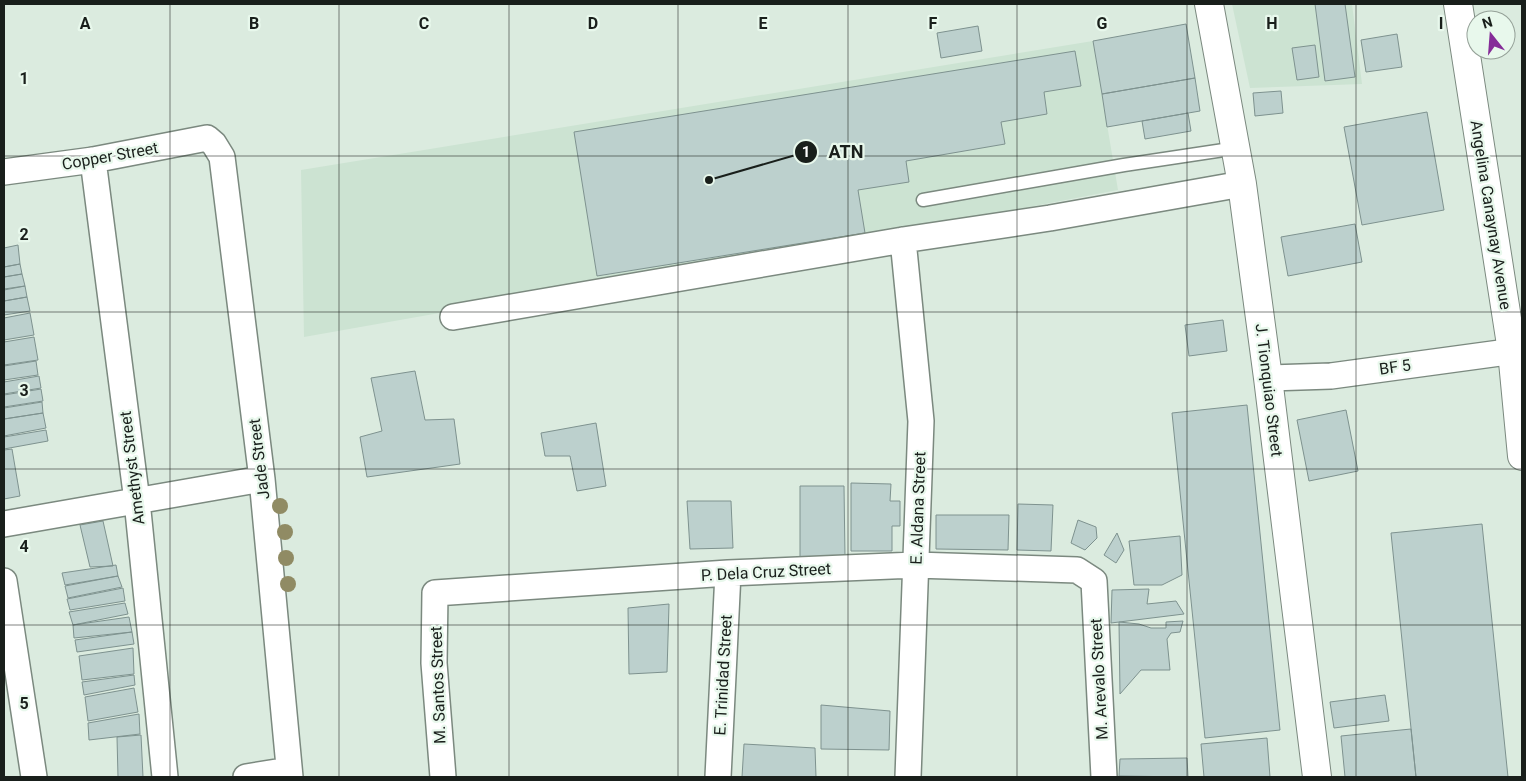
<svg xmlns="http://www.w3.org/2000/svg" width="1526" height="781" font-family="Roboto,sans-serif">
<rect width="100%" height="100%" fill="#dbebdf"/>
<path fill="#cce3d2" d="M1232 4H1352L1362 84 1250 88Z
M1093 41 1118 190 925 227 304 337 301 170Z"/>
<path fill="#bcd0cd" stroke="#7e928f" d="M1315 4H1345L1355 77 1325 81Z
M1186 24 1195 78 1102 94 1093 41Z
M978 26 982 51 941 58 937 33Z
M1397 34 1402 67 1366 72 1361 40Z
M1315 45 1319 77 1297 80 1292 48Z
M1075 51 1081 86 1044 92 1047 114 1001 122 1005 144 906 161 909 182 858 190 865 233 597 276 574 132Z
M1195 78 1200 111 1107 127 1102 94Z
M1281 91 1283 113 1255 116 1253 93Z
M1427 112 1444 210 1362 225 1344 127Z
M1188 113 1191 131 1145 139 1142 121Z
M1355 224 1362 262 1288 276 1281 237Z
M18 245 20 264 4 267V248Z
M20 264 22 274 4 277V267Z
M22 274 25 286 4 289V277Z
M25 286 27 297 4 301V290Z
M27 297 30 311 4 315V301Z
M30 313 34 335 4 340V318Z
M1223 320 1227 351 1189 356 1185 325Z
M34 337 38 360 4 365V342Z
M36 361 38 375 4 380V366Z
M415 371 425 420 454 419 460 464 367 477 360 437 382 431 371 378Z
M39 376 41 388 4 394V382Z
M41 389 43 401 4 407V395Z
M42 402 43 413 4 419V408Z
M1247 405 1280 730 1205 738 1172 413Z
M1346 410 1358 471 1309 481 1297 420Z
M43 413 46 428 4 436V419Z
M596 423 606 486 577 491 570 456H545L541 433Z
M46 430 48 441 4 449V437Z
M12 449 20 496 4 499V450Z
M851 483 891 484 890 501H900V526H892V551H851Z
M800 486H844L845 557H800Z
M687 501H731L733 548 690 549Z
M1018 504 1053 505 1051 551 1017 550Z
M936 515H1009L1008 550 936 549Z
M1078 520 1096 527 1097 538 1085 550 1071 543Z
M103 521 113 566 90 567 80 525Z
M1482 524 1508 777H1416L1391 533Z
M1117 533 1124 550 1116 563 1104 555Z
M1180 536 1182 575 1162 585H1134L1129 541Z
M116 565 118 576 65 585 62 573Z
M118 576 122 587 68 598 65 586Z
M123 588 125 601 70 610 67 599Z
M1149 589 1147 604 1176 601 1184 614 1111 623 1112 590Z
M125 603 128 614 73 625 69 612Z
M669 604 667 672 629 674 628 608Z
M129 617 132 632 74 638 73 625Z
M1183 621 1180 632 1171 633 1167 639 1170 670H1141L1120 694 1119 622 1139 624 1151 628H1166V622Z
M132 632 134 644 77 652 75 640Z
M133 648 134 674 82 680 79 656Z
M134 675 135 685 84 695 82 682Z
M134 688 138 712 88 721 85 697Z
M1385 695 1389 721 1334 728 1330 702Z
M821 705 890 711 889 750 821 749Z
M139 714 140 734 89 740 88 723Z
M1411 729 1416 777H1345L1341 736Z
M141 735 143 777H118L117 737Z
M1267 738 1270 777H1204L1201 744Z
M744 744 815 748 816 777H742Z
M1187 758 1188 777 1119 776 1120 759Z"/>
<g fill="none" stroke-linecap="round" stroke-linejoin="round">
<g stroke="#7b897f" stroke-width="15">
<path id="service" d="M923 200 1124 165 1237 148"/>
</g>
<g stroke="#7b897f" stroke-width="28">
<path id="minor" d="M93 160 137 501 165 777
M4 172 93 160 207 138 214 144 222 157 262 479 290 777
M903 240 921 421 908 777
M453 317 903 240 1050 218 1242 184
M1268 378 1331 376 1522 350
M4 524 262 479
M4 581 34 777
M246 777 289 770
M443 777 434 663 435 593 728 573 915 565 1077 570 1094 581 1104 777
M718 777 728 573"/>
</g>
<g stroke="#7b897f" stroke-width="30">
<path id="tertiary" d="M1458 4 1512 351 1522 456"/>
</g>
<g stroke="#7b897f" stroke-width="30">
<path id="secondary" d="M1209 4 1242 184 1268 378 1317 777"/>
</g>
<use href="#service" stroke="#fff" stroke-width="12"/>
<use href="#minor" stroke="#fff" stroke-width="25"/>
<use href="#tertiary" stroke="#fff" stroke-width="28"/>
<use href="#secondary" stroke="#fff" stroke-width="28"/>
</g>
<g fill="#908b64">
<circle cx="280" cy="506" r="8"/>
<circle cx="285" cy="532" r="8"/>
<circle cx="286" cy="558" r="8"/>
<circle cx="288" cy="584" r="8"/>
</g>
<path fill="none" stroke="#191f1b" stroke-width="1" stroke-opacity="0.55" d="M170 4V777M339 4V777M509 4V777M678 4V777M848 4V777M1017 4V777M1187 4V777M1356 4V777M4 156H1522M4 312H1522M4 469H1522M4 625H1522"/>
<g text-anchor="middle" dominant-baseline="central" stroke-width="4.5" stroke-linejoin="round" paint-order="stroke">
<g font-size="16" fill="#191f1b" stroke="#e8f8ec">
<text transform="translate(110 156) rotate(-10)">Copper Street</text>
<text transform="translate(1491 215) rotate(81)">Angelina Canaynay Avenue</text>
<text transform="translate(1395 367) rotate(-8)">BF 5</text>
<text transform="translate(1269 390) rotate(83)">J. Tionquiao Street</text>
<text transform="translate(259 459) rotate(-97)">Jade Street</text>
<text transform="translate(132 468) rotate(-97)">Amethyst Street</text>
<text transform="translate(918 508) rotate(-88)">E. Aldana Street</text>
<text transform="translate(766 572) rotate(-3)">P. Dela Cruz Street</text>
<text transform="translate(723 675) rotate(-87)">E. Trinidad Street</text>
<text transform="translate(1099 679) rotate(-93)">M. Arevalo Street</text>
<text transform="translate(438 685) rotate(-92)">M. Santos Street</text>
</g>
</g>
<g font-size="16" text-anchor="middle" font-weight="bold" fill="#191f1b" stroke="#e8f8ec" stroke-width="4.5" stroke-linejoin="round" paint-order="stroke">
<text x="85" y="29">A</text>
<text x="254" y="29">B</text>
<text x="424" y="29">C</text>
<text x="593" y="29">D</text>
<text x="763" y="29">E</text>
<text x="933" y="29">F</text>
<text x="1102" y="29">G</text>
<text x="1272" y="29">H</text>
<text x="1441" y="29">I</text>
<text x="24" y="84">1</text>
<text x="24" y="240">2</text>
<text x="24" y="396">3</text>
<text x="24" y="552">4</text>
<text x="24" y="709">5</text>
</g>
<path fill="none" stroke="#191f1b" stroke-width="2" d="M709 180L806 152"/>
<g fill="#191f1b" stroke="#e8f8ec" stroke-width="2">
<circle cx="709" cy="180" r="5"/>
<circle cx="806" cy="152" r="12"/>
</g>
<g font-size="15" text-anchor="middle" font-weight="bold" fill="#fff">
<text x="806" y="157">1</text>
</g>
<g font-size="18" text-anchor="middle" font-weight="bold" fill="#191f1b" stroke="#e8f8ec" stroke-width="4.5" stroke-linejoin="round" paint-order="stroke">
<text x="846" y="158">ATN</text>
</g>
<rect width="1526" height="781" fill="none" stroke="#191f1b" stroke-width="10"/>
<g transform="translate(1491 35) rotate(343)"><circle r="24" fill="#e8f8ec" stroke="#95a198"/>
<path d="M0-4L9 19L0 12L-9 19Z" fill="#852c98"/>
<text y="-8" font-size="14" font-weight="bold" text-anchor="middle" fill="#191f1b">N</text>
</g>
</svg>
